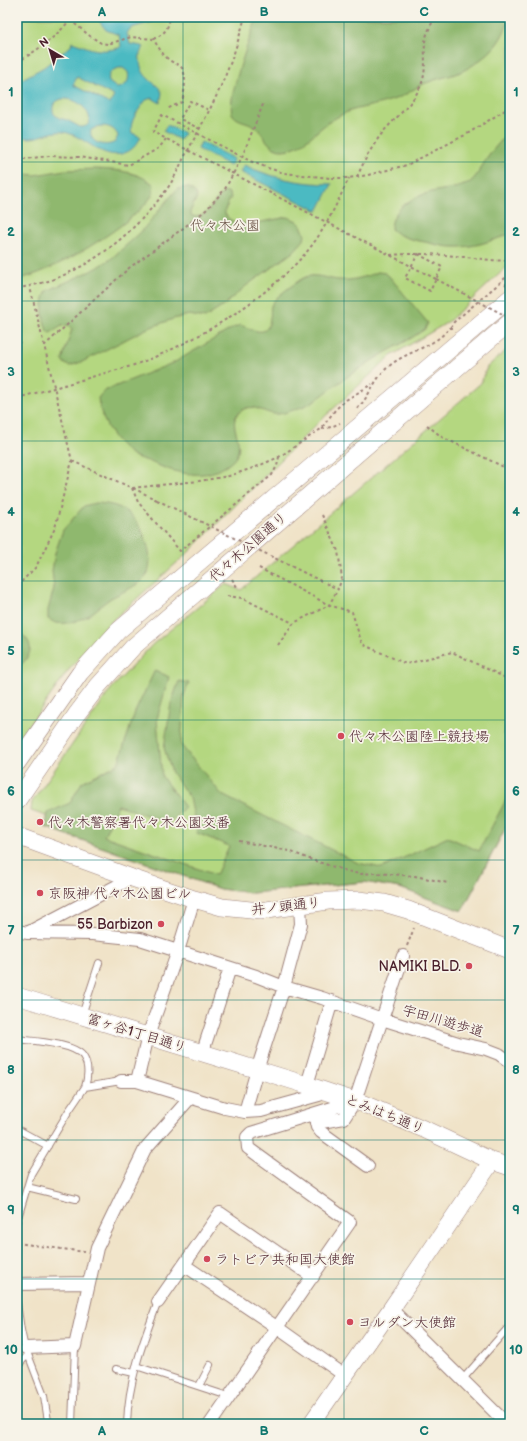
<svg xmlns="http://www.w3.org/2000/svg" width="527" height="1441" font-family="'Balsamiq Sans','Klee One',sans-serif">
<rect width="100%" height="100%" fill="#f7f3e8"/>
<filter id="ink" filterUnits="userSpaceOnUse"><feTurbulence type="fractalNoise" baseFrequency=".025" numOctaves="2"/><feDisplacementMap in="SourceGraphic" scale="8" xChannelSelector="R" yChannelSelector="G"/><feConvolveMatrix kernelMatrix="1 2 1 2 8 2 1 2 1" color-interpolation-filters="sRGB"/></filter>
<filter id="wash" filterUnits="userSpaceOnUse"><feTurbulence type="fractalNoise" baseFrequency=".012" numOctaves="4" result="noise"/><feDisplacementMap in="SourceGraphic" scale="16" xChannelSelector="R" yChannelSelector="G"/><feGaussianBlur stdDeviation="0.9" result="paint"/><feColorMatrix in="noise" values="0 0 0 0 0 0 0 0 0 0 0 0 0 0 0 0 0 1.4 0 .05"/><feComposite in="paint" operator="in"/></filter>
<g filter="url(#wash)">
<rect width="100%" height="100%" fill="#f0e3c8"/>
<path fill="#b4d780" stroke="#7f7b56" d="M17 17H510V264L448 322 391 356 320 421 190 551 114 619 67 672 17 743Z
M510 347V820L462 911 400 888 364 882 252 893 220 889 45 827 46 816 31 811 32 802 111 689 153 644 226 584 241 590 481 383 487 367Z"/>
<path fill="#8fb86e" stroke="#6c6c4c" d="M257 17H510V21C505 29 502 38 496 45 489 55 469 69 458 73 448 77 438 78 429 82 418 85 410 93 400 97 384 104 367 106 350 111 345 113 339 116 334 119 316 129 305 148 283 150 271 151 265 138 259 130 250 120 239 123 233 115 224 104 252 33 257 17Z
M510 132V234C491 241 473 248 453 247 444 247 434 244 425 242 413 240 400 237 391 229 391 211 409 199 425 194 439 189 453 190 467 184 477 179 481 166 488 157 494 148 502 139 510 132Z
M96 169C116 170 138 171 154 185 153 189 154 193 151 197 135 223 48 276 17 279V173L35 175 65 170Z
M188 187 196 193 197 197 190 212 192 216C208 220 214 199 224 192H228L231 197 225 210V214L228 218 236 223H256L288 217 297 221 301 225 305 235 304 240 293 252 246 286 222 307 205 318 189 315 173 319 146 329 84 361 70 366 65 364 62 360 72 329 68 325 62 326 50 333 47 331C43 319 40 303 47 291L97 268 112 258 140 233 177 189Z
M378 272 385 273 389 276 428 323 425 329C409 341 390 349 373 360 362 367 351 374 340 382 327 391 315 403 299 408 293 410 286 413 279 414 268 416 254 403 244 409 218 423 257 447 226 466 201 482 172 472 148 461 142 459 136 458 131 454 113 441 101 420 98 398L104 391 175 362 233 328 240 325C253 329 268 340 270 318 271 315 270 310 271 306 273 298 293 285 300 280 313 271 325 279 339 280 353 281 365 277 378 272Z
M95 503C103 503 117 505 124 510 142 519 158 561 145 578 138 586 120 593 111 598 103 603 97 610 89 615 81 620 66 625 56 623 54 623 51 620 48 619V610L54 588 52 571 55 553 63 530 84 506Z
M17 631C36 642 33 656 17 668Z
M155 670 169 677 157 719 162 777 185 807 169 823 118 805 104 836 216 875 229 846 197 833 190 798 172 773 164 748 171 703 179 681 189 683 184 695 181 745 222 795 358 863 382 868 448 837 479 851 510 792V819L462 911 400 888 364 882 252 893 220 889 45 827 48 813 70 803 82 782 118 764 135 712Z
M510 718V738L503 734Z"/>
<path fill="#4bbac2" stroke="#4a6c76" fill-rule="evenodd" d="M96 17H152V22L131 28 127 33 130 44 142 46 144 47 140 53C139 62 141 73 149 79 153 84 160 86 162 93L160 103 152 98 146 100C140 108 128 122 132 133L141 137C138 143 134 148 129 151 104 165 86 135 63 132 46 130 35 144 17 135V82L44 67 71 46 72 42C93 49 97 53 119 48L121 46 119 35 106 30ZM119 68H123L128 72C130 81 126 87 117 88L109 82C107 74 111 70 119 68ZM77 77 114 96 110 104 73 85ZM62 99C86 97 100 128 80 127L67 120 59 118 54 114 53 111C52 104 56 101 62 99ZM101 126C108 126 115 128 118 136L115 142C106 148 88 143 91 130L97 127Z
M167 125 184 133 180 140 163 131Z
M201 142 234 159 230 166 198 149Z
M244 165C272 178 301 184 332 184L318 211 240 172Z"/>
</g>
<g filter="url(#ink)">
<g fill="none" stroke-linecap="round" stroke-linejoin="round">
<g stroke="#9d817a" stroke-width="8">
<path id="lane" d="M82 1015 99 963
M17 1039C33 1041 73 1043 83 1056 89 1065 88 1077 85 1087
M17 1129 48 1146
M27 1187 76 1199
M17 1221 31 1174 68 1112 85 1087 121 1081
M17 1303 21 1330 24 1344 44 1396 48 1421 51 1424
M136 1366 228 1396
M116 1369 134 1373
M17 1370 21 1362 28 1355
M462 1380 507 1329
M199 1386 210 1365
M72 1424 75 1346
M127 1424C128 1382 143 1341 158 1302"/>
</g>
<g stroke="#9d817a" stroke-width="14">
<path id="street" d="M17 931 28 933 92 934 140 939 256 976 284 987 322 998 382 1019 458 1043 486 1049 499 1054 510 1062
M29 932 132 878
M202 1054 230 968
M121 1081H137L225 1108 245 1112 261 1111 319 1095 320 1090
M137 1081 148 1036 178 951 194 899
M307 1085 332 1001
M245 1112 257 1070 284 987 301 924 300 906
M368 1166 321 1132 317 1127 316 1123 344 1118 355 1101 403 956
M184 1265 272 1324 344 1375
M17 1284 89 1283
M158 1302 220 1213 313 1277
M391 1309 507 1424
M26 1348 75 1346 97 1248 145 1149 190 1098
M210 1424 350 1222 252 1151 248 1148 247 1137 251 1133 355 1101"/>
</g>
<g stroke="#9d817a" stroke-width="18">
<path id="secondary" d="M17 763 80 673 118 631 510 298
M17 801 76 715 98 686 133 647 510 322
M17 836 132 878 194 899 222 907 260 911 328 901 359 900 384 903 408 910 510 950
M17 996 307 1085 364 1104 426 1130 492 1161 510 1167
M311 1424 391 1309 492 1161"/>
</g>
<path stroke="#9d817a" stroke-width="2" stroke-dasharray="3 3" stroke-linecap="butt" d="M70 20 90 36 101 43 108 44 131 37 153 39C158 46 162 54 168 59 173 64 181 64 183 70 187 79 184 93 182 102L167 109
M153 39C165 34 168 29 170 17
M17 62C31 55 65 31 71 17
M200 129 180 119 190 101 209 110
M17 158 24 159 49 156 79 157 129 165 159 148 166 139
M357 177C364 161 372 146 383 132 396 117 413 104 421 85 427 71 424 57 425 42 426 34 431 25 435 17
M390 255C415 253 439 254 464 257 479 258 495 262 510 260
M436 279 153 132 162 115 250 161 268 168 284 173 330 178H349L368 175 407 165 467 134 510 107
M505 285 510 281
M17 288C76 281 129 239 164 193 173 182 179 167 186 154 201 126 217 98 228 69 235 52 240 34 245 17
M450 328 454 322 510 274
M17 335 20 344 17 355
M44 346 129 268 182 229 206 210 225 189 242 157 264 102
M17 398C47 390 75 382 105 373 117 370 130 367 142 362 198 341 271 296 309 249 326 228 337 203 349 178
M357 409C370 396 374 379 388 367 402 355 418 351 433 342 440 338 445 333 450 328H454
M427 425 442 437 510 470
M322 429 331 427 340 423
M72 461 132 488 199 481 229 476 256 467 279 457 321 429 335 410 346 400 372 384
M132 488 138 502 180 551 272 475 277 466 279 457
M133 488 157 500
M322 515 338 551 342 578 338 589
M259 568 329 605 338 589 323 582
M232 579 237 587
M17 586 36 567 55 528 72 461 30 287
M227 596 242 598 293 623
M278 645 294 623 329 605 352 612 362 644 406 664 452 652 510 680
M239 841 289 851 312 860 347 871 359 874 376 873 415 876 448 883
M407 946 414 928
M17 1243 85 1252"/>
<use href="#lane" stroke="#fff" stroke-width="6"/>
<use href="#street" stroke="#fff" stroke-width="12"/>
<use href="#secondary" stroke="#fff" stroke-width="17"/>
<path stroke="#9d817a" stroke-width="2" stroke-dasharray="3 3" stroke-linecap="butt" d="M418 254 442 267 430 291 405 278Z
M436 279 510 318
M157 500 323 582"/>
</g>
</g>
<path fill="none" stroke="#0f766e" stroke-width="1" stroke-opacity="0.55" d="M183 17V1424M344 17V1424M17 162H510M17 301H510M17 441H510M17 581H510M17 720H510M17 860H510M17 1000H510M17 1140H510M17 1279H510"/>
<g fill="#d1495b" stroke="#f7f3e8" stroke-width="1.5">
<circle cx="341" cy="736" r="4"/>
<circle cx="40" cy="822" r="4"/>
<circle cx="40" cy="893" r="4"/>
<circle cx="161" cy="924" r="4"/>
<circle cx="469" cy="966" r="4"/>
<circle cx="207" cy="1259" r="4"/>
<circle cx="350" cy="1322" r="4"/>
</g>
<g text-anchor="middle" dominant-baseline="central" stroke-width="3.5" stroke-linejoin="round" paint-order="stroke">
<g font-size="14" fill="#644d40" stroke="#f7f3e8">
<text x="225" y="225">代々木公園</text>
</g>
<g font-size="14" fill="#4a1f2b" stroke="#f7f3e8">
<text transform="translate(248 547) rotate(-41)">代々木公園通り</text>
<text transform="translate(286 906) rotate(-6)">井ノ頭通り</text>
<text transform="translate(443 1021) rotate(16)">宇田川遊歩道</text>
<text transform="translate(137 1033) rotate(17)">富ヶ谷1丁目通り</text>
<text transform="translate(385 1114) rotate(22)">とみはち通り</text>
</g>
<g font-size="14" fill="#4a1f2b" stroke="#f7f3e8" text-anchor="start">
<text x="349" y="736">代々木公園陸上競技場</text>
<text x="48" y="822">代々木警察署代々木公園交番</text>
<text x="48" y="893">京阪神 代々木公園ビル</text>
<text x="153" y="924" text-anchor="end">55 Barbizon</text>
<text x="461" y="966" text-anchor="end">NAMIKI BLD.</text>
<text x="215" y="1259">ラトビア共和国大使館</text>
<text x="358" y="1322">ヨルダン大使館</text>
</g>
</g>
<rect width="527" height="1441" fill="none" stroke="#f7f3e8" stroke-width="44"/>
<g transform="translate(50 50) rotate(322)" stroke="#f7f3e8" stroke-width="3" paint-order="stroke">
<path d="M0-3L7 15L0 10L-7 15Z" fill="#4a1f2b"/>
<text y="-6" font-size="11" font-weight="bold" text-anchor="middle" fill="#4a1f2b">N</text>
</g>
<rect x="22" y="22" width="483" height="1397" fill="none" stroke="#0f766e" stroke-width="1.5"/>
<g font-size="13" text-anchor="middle" font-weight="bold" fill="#0f766e">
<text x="102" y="16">A</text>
<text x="264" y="16">B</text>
<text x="424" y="16">C</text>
<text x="11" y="96">1</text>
<text x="516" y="96">1</text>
<text x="11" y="236">2</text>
<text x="516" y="236">2</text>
<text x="11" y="376">3</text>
<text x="516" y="376">3</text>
<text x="11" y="516">4</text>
<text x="516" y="516">4</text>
<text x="11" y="655">5</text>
<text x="516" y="655">5</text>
<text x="11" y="795">6</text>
<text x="516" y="795">6</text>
<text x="11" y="935">7</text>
<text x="516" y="935">7</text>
<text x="11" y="1074">8</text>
<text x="516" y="1074">8</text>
<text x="11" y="1214">9</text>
<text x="516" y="1214">9</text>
<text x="11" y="1354">10</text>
<text x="516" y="1354">10</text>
<text x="102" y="1435">A</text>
<text x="264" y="1435">B</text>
<text x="424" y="1435">C</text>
</g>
</svg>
